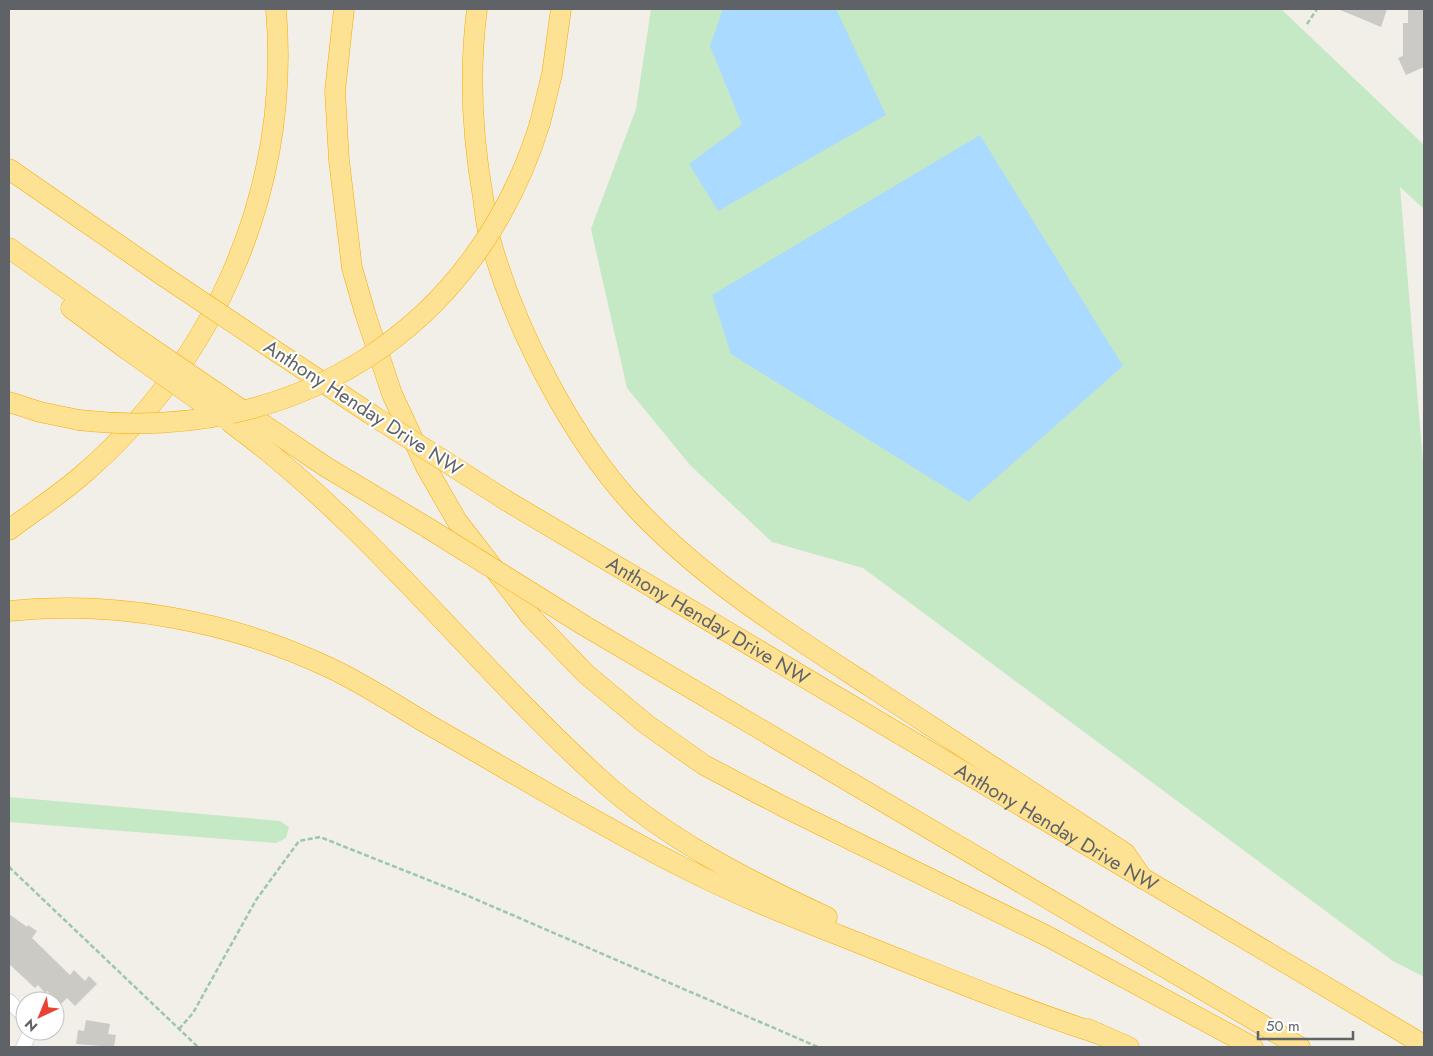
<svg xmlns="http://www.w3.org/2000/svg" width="1433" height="1056" font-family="Jost,sans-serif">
<rect width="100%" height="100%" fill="#f1efe8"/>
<path fill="#c5e8c5" d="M651 9H1281L1424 145V209L1400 187 1424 474V977L1393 961 863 568 772 542 690 465 627 388 591 229 636 109Z
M9 797 280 821 289 827 286 838 276 843 9 822Z"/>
<path fill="#aadaff" d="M723 9H836L886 115 718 211 689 164 742 125 710 46Z
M980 135 1123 366 969 502 731 354 712 295Z"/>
<path fill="#cccac5" d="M1338 9H1387L1381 27Z
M1408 9H1424V67L1406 75 1398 58 1403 56V23H1408Z
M9 914 27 927 28 925 37 931 32 938 70 975 74 970 85 981 89 976 97 984 75 1006 67 998 61 1004 47 991 45 993 38 985 35 988 9 964Z
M86 1020 110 1024 108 1034 116 1035 114 1047 76 1044 78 1030 84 1031Z"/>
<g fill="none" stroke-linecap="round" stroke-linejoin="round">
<g stroke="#b5b8bc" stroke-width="15">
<path id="minor" d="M9 1001 25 1017
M23 1047 31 1031"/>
</g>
<g stroke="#f9ab00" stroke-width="21">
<g id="highway">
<path d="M344 9 335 91 339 160 352 268 365 313 392 394 426 467 457 521 532 618 586 674 646 724 704 765 782 806 1047 936 1253 1047"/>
<path d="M477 9C469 71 472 135 483 197 485 212 486 228 491 242 516 331 572 439 635 507 703 580 788 633 871 687 956 742 1040 798 1125 853L1143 879"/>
<path d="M540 123 552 74 561 9"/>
<path d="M9 169 165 277"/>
<path d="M9 248 132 335"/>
<path d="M71 308 125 348"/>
<path d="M268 346 372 415"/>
<path d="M9 402 40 412 79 420"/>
<path d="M239 408 326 467 428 528"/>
<path d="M231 423C370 525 473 664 600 779 666 839 747 880 827 917"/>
<path id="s1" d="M507 501 1424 1045"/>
<path d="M9 530C33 512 59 495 81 476 217 359 291 188 276 9"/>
<path d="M9 611C116 600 230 621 328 667 363 683 397 706 431 726 514 773 595 823 680 866 742 898 806 922 871 948 947 978 1022 1009 1099 1034"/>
<path d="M585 626 1300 1047"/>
<path d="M1088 1029 1129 1047"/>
</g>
</g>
<path stroke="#9cc7a9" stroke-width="2.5" stroke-dasharray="5 2.5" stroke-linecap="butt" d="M1307 24 1317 9
M9 867 198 1047
M179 1029 193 1013 256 900 299 841 320 837 466 895 818 1047"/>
<use href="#minor" stroke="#fff" stroke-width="14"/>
<use href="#highway" stroke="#fde293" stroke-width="20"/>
<g stroke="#f9ab00" stroke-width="21" stroke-linecap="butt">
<path id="highway-bridge" d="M165 277 268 346
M132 335 239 408
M125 348 225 419
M372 415 507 501
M79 420C293 445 476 330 540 123
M428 528 585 626"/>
</g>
<use href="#highway-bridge" stroke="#fde293" stroke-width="20"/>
</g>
<g text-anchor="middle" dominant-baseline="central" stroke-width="4" stroke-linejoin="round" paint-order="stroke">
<g font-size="20" fill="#5f6368" stroke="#fff">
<text transform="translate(363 408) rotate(33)">Anthony Henday Drive NW</text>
<text stroke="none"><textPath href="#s1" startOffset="234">Anthony Henday Drive NW</textPath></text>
<text stroke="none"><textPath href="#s1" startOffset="639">Anthony Henday Drive NW</textPath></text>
</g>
</g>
<rect width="1433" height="1056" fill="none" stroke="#5f6368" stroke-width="20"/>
<g transform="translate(40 1016) rotate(224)"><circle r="24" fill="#ffffff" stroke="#bfc1c3"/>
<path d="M0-4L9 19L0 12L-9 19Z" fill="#ea4335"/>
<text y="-8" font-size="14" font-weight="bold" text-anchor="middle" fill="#5f6368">N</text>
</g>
<path d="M1258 1031v8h95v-8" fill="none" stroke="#5f6368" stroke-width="2.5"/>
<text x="1266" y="1031" font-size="15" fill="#5f6368" stroke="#ffffff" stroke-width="4" paint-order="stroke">50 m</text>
</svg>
